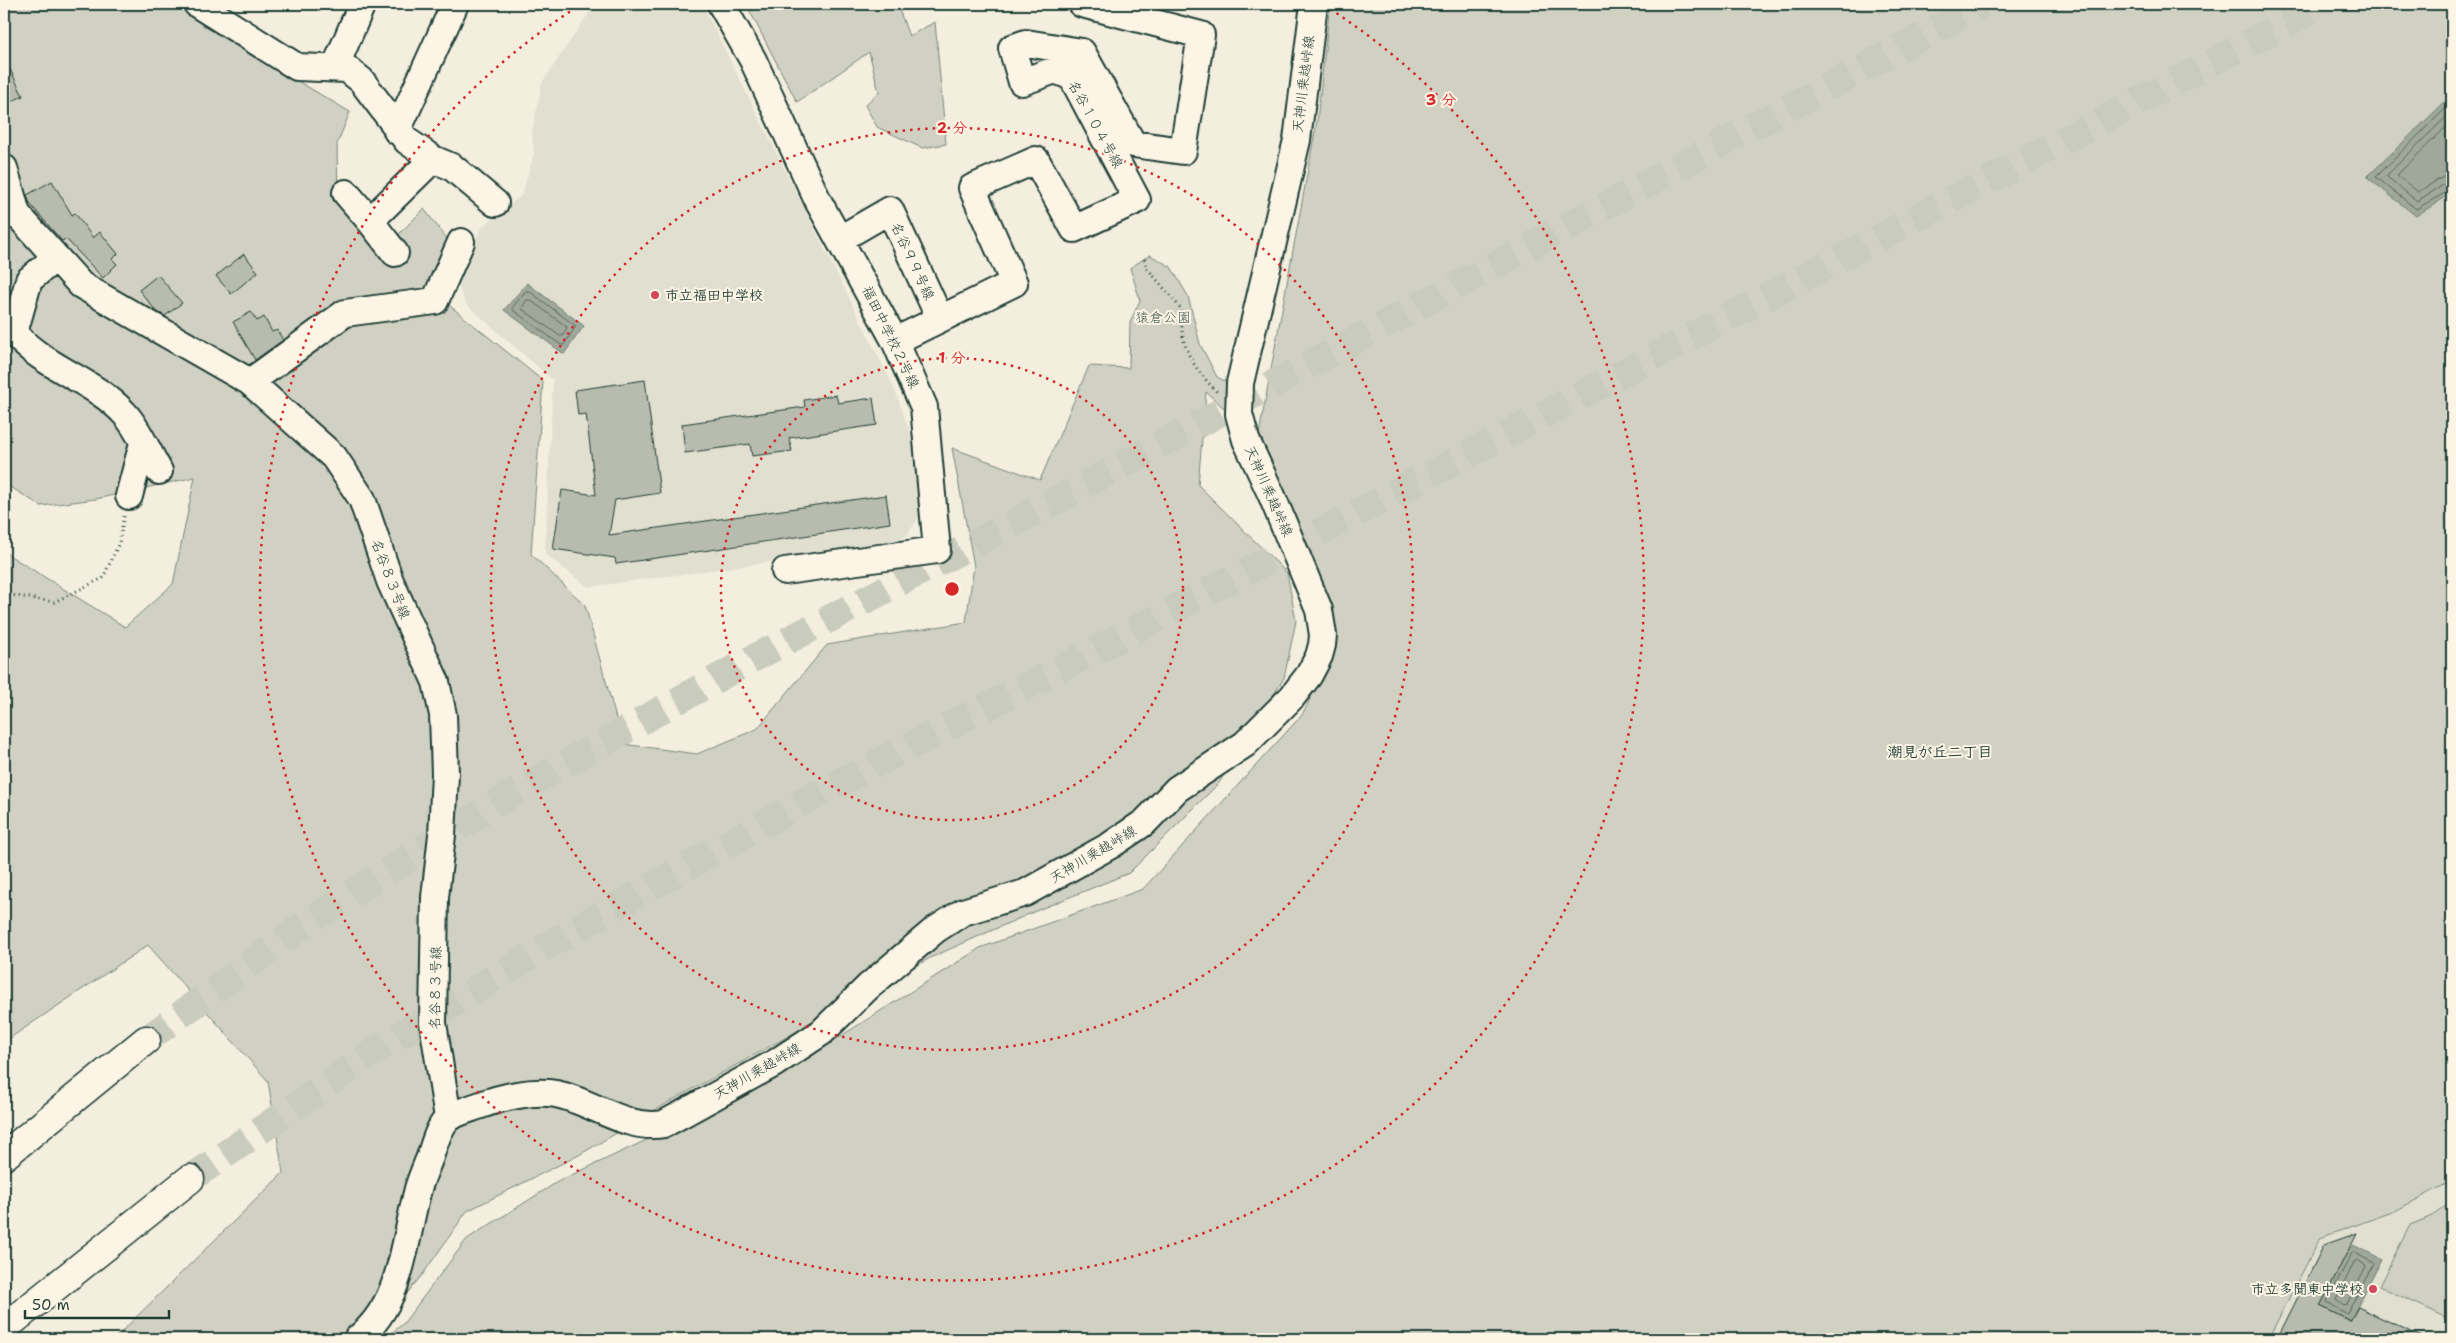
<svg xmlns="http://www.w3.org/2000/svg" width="2456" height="1343" font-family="'Shantell Sans','Klee One',sans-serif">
<rect width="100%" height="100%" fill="#f3eede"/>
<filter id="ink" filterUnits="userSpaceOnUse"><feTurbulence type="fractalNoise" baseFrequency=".02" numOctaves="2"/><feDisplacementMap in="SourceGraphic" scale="10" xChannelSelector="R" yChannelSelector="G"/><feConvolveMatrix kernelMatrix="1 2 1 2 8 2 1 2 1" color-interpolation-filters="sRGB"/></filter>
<g filter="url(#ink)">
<path fill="#e1dfd0" d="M595 4H702L895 390 912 439 923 512 906 536 893 545 588 587 545 554 553 380 466 304 459 287 467 258 482 227 522 195 534 154 532 133 542 83Z
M2452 1181V1339H2268L2320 1238 2395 1211Z"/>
<path fill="#d0d1c2" stroke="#78877b" d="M4 4H177L191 10 242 48 350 112 337 144 338 204 383 250 424 209 452 245 429 289 543 381 531 554 585 605 623 744 697 754 757 729 827 645 966 622 974 566 952 448 1040 480 1089 366 1129 368 1130 323 1140 300 1130 268 1150 255 1171 267 1188 296 1200 344 1217 377 1235 386 1234 417 1206 392 1198 485 1287 573 1296 621 1284 678 1219 783 1129 873 1038 910 932 957 671 1101 579 1155 467 1211 423 1274 379 1327 343 1339H114L283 1173 268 1081 148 945 4 1042V552L125 627 173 584 195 477 96 499 41 506 4 483Z
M746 4H897L909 36 935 22 946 144 922 148 877 127 865 105 879 92 869 52 797 102Z
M1330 4H2452V1181L2395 1211 2320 1238 2268 1339H383L403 1324 467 1239 559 1181 762 1086 980 948 1143 889 1302 715 1335 648 1292 513 1259 434 1317 121Z
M2452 1202V1320L2379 1286 2410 1225 2432 1216Z"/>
<path fill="#a0a89b" stroke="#6c7d72" d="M2452 95V193L2416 216 2367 177Z
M527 283 584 326 564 354 504 310Z
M2351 1244 2382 1259 2350 1321 2320 1306Z"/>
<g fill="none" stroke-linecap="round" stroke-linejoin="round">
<path stroke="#53685d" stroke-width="1" d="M2452 102 2376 177 2416 209 2452 189
M2452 111 2386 176 2417 201 2445 184 2452 183
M2452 121 2397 175 2418 192 2443 177 2452 175
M526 291H529L576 326 564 345H561L513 310V307Z
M527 300H530L567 327 563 336H560L522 309Z
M2353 1252 2374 1263 2347 1314 2327 1302Z
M2358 1260 2366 1266 2347 1304 2344 1305 2336 1299 2355 1261Z"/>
</g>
<path fill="#b8bcae" stroke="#1f3d34" d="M4 57 23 96 4 105Z
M52 181 72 215 75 213 93 238 100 232 118 254 112 259 117 264 103 278 66 239 62 241 30 204 27 195Z
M244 254 258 272 231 294 216 276Z
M158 275 182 303 165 316 156 311 139 290Z
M251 312 257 321 264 317 272 332 277 330 283 340 255 360 233 322Z
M645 380 660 493 615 500 609 535 886 495 890 523 616 564 615 558 553 549 562 490 596 495 586 414 578 415 575 390Z
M836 395 838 403 873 398 877 425 789 438 792 451 752 456 750 444 685 453 682 424 805 407 804 400Z
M2357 1233 2320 1306 2350 1321 2358 1307 2426 1339H2277L2324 1245Z"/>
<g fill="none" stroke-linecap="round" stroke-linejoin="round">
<path stroke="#c9cbbc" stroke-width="28" stroke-dasharray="28 14" stroke-linecap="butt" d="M146 1040 310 920 511 794 752 659 1023 518 1982 4
M190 1179 379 1048 575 929 825 790 1104 646 2323 4"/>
<g stroke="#1f3d34" stroke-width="30">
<path id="minor" d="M197 4 297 67 347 69 361 80 407 141 433 159 452 167 495 203
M721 4 753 60 818 201 895 341 924 407 937 550 785 571
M335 68 362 4
M397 131 455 4
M4 168 17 214
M346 193 370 221 433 159
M4 216 17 214 81 285 250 382 334 457 362 499 390 581 436 682 443 715 445 774 442 835 435 897 433 1023 448 1118
M370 221 395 253
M840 239 890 210 940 319 895 341
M55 258 29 280 14 333C44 368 94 380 125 414 138 428 149 454 159 471
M940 319 1014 283 972 188 1036 160 1074 229 1137 200 1072 77 1055 70 1022 82 1012 48 1026 43 1082 52 1133 144 1183 151 1201 35 1082 4
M250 382 345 313 435 301 461 242
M129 496 143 443
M357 1339C403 1303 404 1241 418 1189 421 1178 426 1167 430 1157 434 1145 438 1129 447 1119 454 1113 470 1109 478 1106 501 1097 532 1090 556 1094 592 1101 626 1131 664 1124L775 1063 822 1032 868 987 935 930 963 912 1025 893 1111 845 1145 822 1177 789 1245 744 1292 697 1309 675 1319 656 1322 645 1323 635 1319 610 1272 496 1246 440 1239 414 1240 383 1297 140 1314 4"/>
</g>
<g stroke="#1f3d34" stroke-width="31">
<path id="highway" d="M4 1156 146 1040
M4 1328 190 1179"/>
</g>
<path stroke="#1f3d34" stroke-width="3" stroke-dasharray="1 4" stroke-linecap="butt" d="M1144 259 1148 269 1182 310C1179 348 1193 367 1218 393
M4 594 54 602 103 578 119 543 124 516"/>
<use href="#minor" stroke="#fcf5e5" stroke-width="26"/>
<use href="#highway" stroke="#fcf5e5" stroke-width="28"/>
</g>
</g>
<g fill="none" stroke="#d62828" stroke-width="2.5" stroke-dasharray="2.5 5">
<circle cx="952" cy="589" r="231"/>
<circle cx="952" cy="589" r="461"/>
<path d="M1324 5A692 692 0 1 1 580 5"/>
</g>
<g fill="#d1495b" stroke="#fcf5e5" stroke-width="2">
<circle cx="655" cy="295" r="5"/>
<circle cx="2373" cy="1289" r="5"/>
</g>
<g text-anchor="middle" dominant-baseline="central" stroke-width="4" stroke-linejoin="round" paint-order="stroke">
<g font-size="14" fill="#1f3d34" stroke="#fcf5e5">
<text transform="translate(1303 84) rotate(-83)">天神川乗越峠線</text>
<text transform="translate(1096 124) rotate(61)">名谷１０４号線</text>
<text transform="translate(913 261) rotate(65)">名谷９９号線</text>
<text transform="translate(891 337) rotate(64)">福田中学校２号線</text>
<text transform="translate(1269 491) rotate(66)">天神川乗越峠線</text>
<text transform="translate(391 579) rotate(69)">名谷８３号線</text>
<text transform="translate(1093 854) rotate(-31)">天神川乗越峠線</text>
<text transform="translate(435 988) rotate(-89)">名谷８３号線</text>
<text transform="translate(757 1071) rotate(-30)">天神川乗越峠線</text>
</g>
<g font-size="14" font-weight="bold" fill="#1f3d34" stroke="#fcf5e5" text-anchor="start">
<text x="665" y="295">市立福田中学校</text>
<text x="2363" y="1289" text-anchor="end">市立多聞東中学校</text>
</g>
<g font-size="14" fill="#425b50" stroke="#fcf5e5">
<text x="1163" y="317">猿倉公園</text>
</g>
<g font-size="15" font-weight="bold" fill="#1f3d34" stroke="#fcf5e5">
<text x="1940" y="752">潮見が丘二丁目</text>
</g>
</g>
<circle cx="952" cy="589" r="8" fill="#d62828" stroke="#fcf5e5" stroke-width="2.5"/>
<g font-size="15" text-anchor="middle" font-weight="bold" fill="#d62828" stroke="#fcf5e5" stroke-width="4" stroke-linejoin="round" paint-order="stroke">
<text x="1441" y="105">3 分</text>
<text x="952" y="133">2 分</text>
<text x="952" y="363">1 分</text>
</g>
<rect width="2456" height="1343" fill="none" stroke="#fcf5e5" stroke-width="20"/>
<rect x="10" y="10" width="2436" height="1323" fill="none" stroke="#1f3d34" stroke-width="2" filter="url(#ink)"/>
<path d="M25 1310v8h144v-8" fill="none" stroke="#1f3d34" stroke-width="2.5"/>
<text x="32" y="1310" font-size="15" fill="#1f3d34" stroke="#fcf5e5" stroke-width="4" paint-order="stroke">50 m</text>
</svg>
